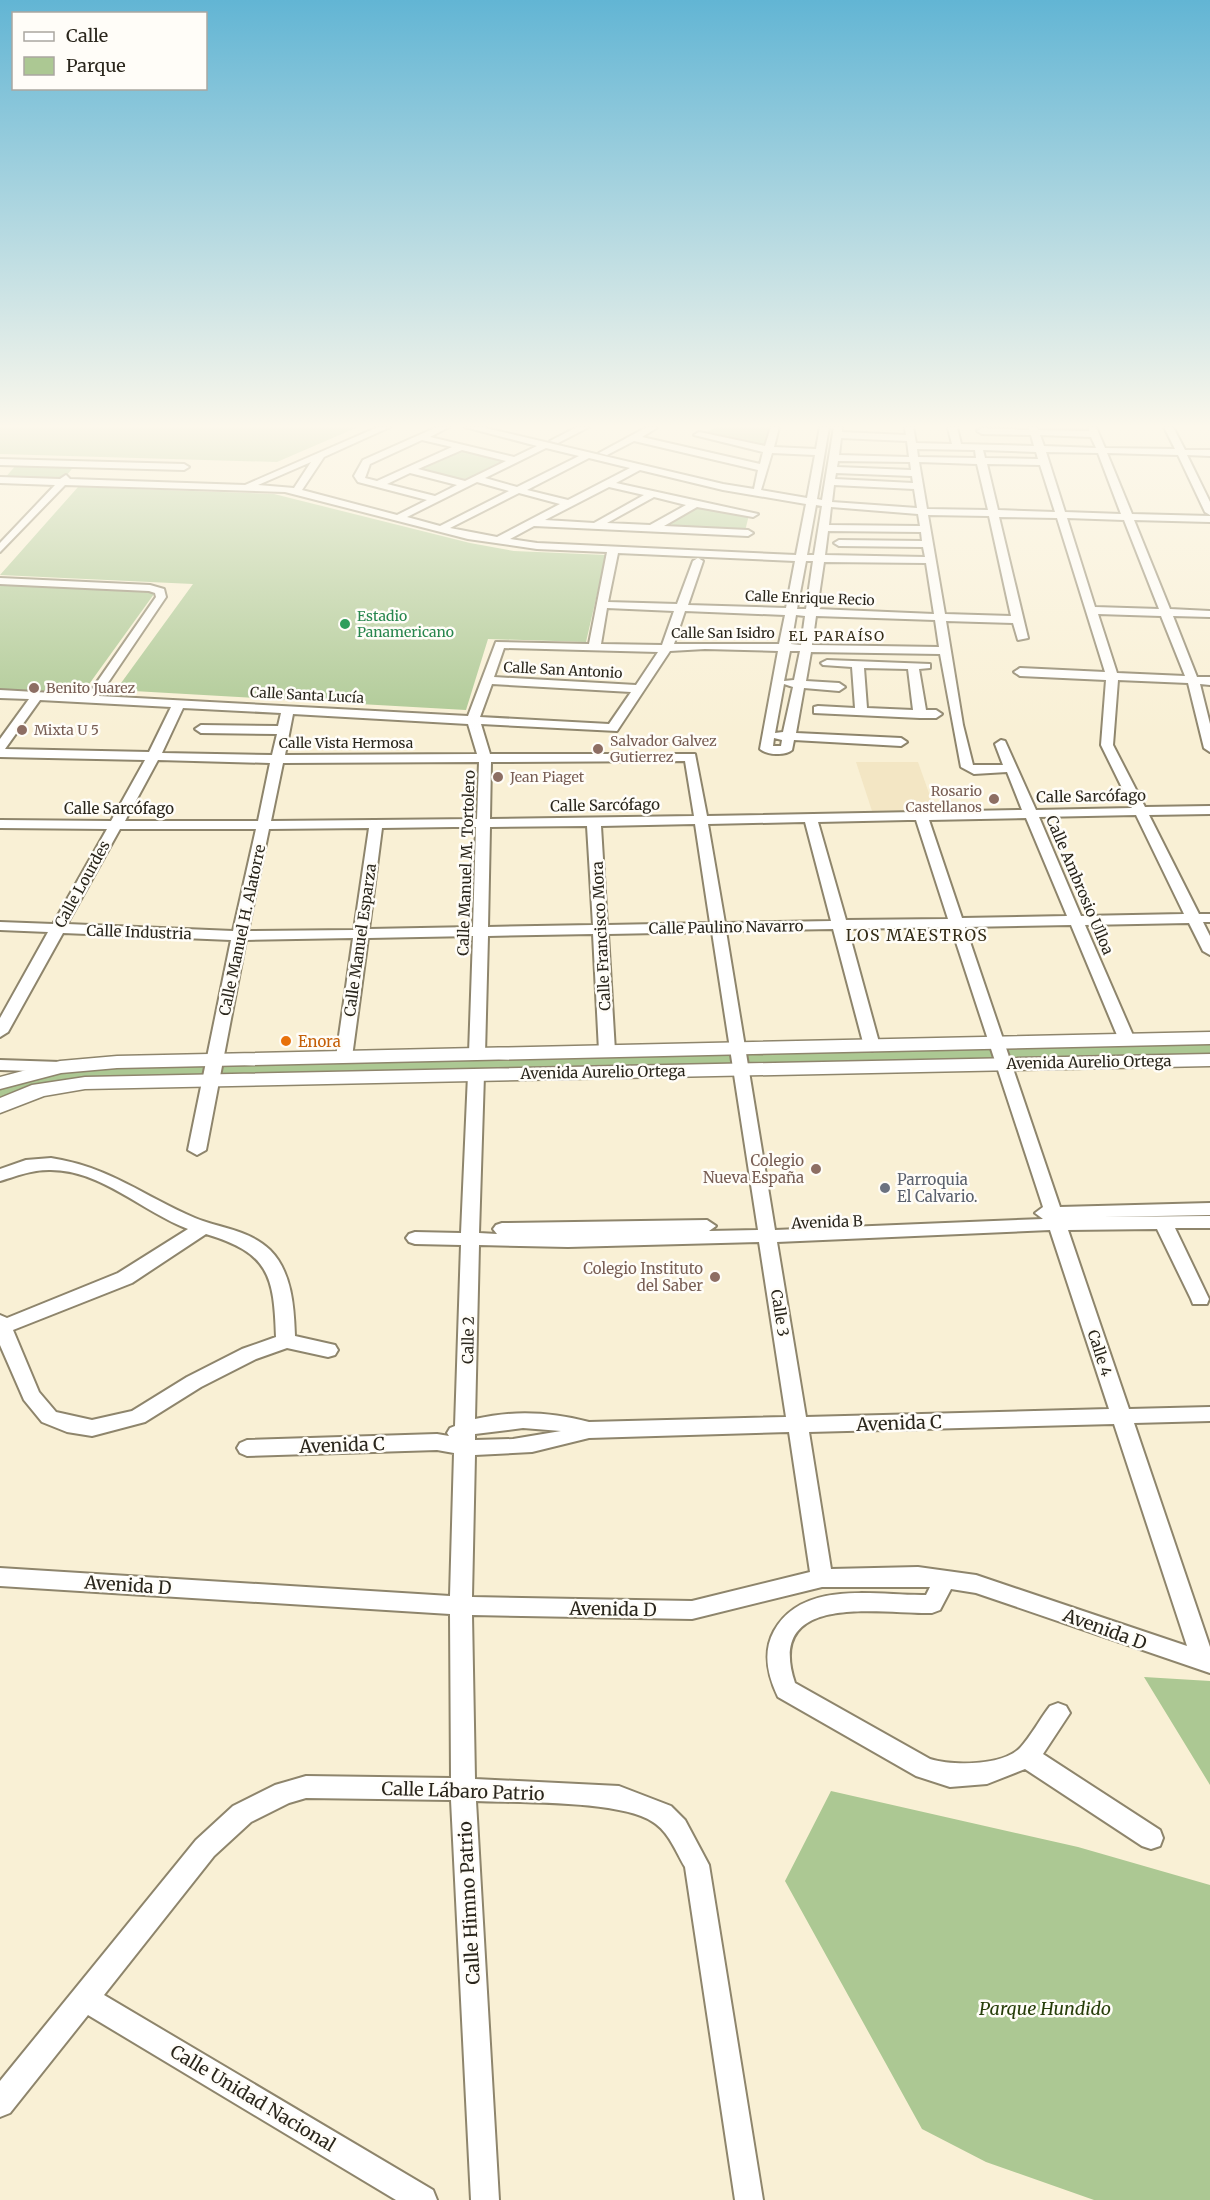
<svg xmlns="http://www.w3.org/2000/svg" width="1210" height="2200" font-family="Merriweather,serif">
<rect width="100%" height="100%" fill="#f9f0d5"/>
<path fill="#f3e6c4" d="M856 762H918L935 810 872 811Z"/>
<path fill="#acc893" d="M0 427H358L277 462 0 454Z
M716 427H771L765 446 705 433Z
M460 449 509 460 466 482 416 470Z
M17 464 75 465 63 480 4 479Z
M78 487 274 494 470 543 514 551 606 555 586 642 488 639 466 710 116 690 193 584 0 575Z
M695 506 749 515 745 531 660 527Z
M0 585 152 591 154 594 87 687 76 694 0 691Z
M1210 1043V1059L1010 1060 1007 1050 1013 1047Z
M990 1047 998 1058 745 1068 746 1054Z
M725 1054 730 1055 734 1062 732 1069 218 1080 221 1068 228 1062Z
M206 1065 200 1080 84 1083 0 1105V1088L68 1068Z
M1144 1677 1210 1681V1785Z
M831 1791 1078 1847 1210 1885V2200H1094L986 2162 922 2129 785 1881Z"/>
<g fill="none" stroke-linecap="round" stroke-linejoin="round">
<g stroke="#8e856c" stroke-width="4">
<path id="minor" d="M378 427H390L324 457 302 490 397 515 427 500 358 482 354 476 363 460 437 427H449L430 437 514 457 537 446 465 427H481L723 484 754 489 758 470 634 441 607 455 599 453 647 427H658L642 437 760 464 763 452 694 435 699 432 765 446 771 427H779L774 447 816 449 820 427H829L817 499 822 500 834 427H842V432L906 435 905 427H913L916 443 952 444 948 428 957 427 961 444 1034 446 1031 435 982 434 977 431 982 428 1029 430V427H1037L1038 430 1089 431 1088 427H1096L1105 448 1175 449 1164 427H1173L1185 450H1210V456L1187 455 1210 502V515L1205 512 1178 455 1107 453 1132 514 1210 516V522L1134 520 1170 609 1210 611V617L1173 616 1197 677H1210V685L1200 684 1210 724V752L1204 748 1188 683 1118 680 1113 745 1145 807 1210 806V814L1149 815 1199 914H1210V922H1203L1210 936V955L1203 951 1189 923 1085 925 1135 1040 1127 1045 1119 1040 1071 925 965 927 1060 1207 1210 1203V1215L1103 1217 1210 1216V1228H1175L1209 1299 1207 1304H1193L1191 1299 1157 1229 1068 1230 1129 1409 1210 1407V1421L1134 1423 1210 1647V1673L976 1593 951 1589 940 1610 932 1613C880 1614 764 1591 795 1683L930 1759C953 1766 1002 1766 1020 1748 1031 1736 1040 1719 1050 1706L1058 1703 1066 1706 1070 1713 1043 1754 1160 1830 1163 1838 1160 1846 1151 1849 1142 1846 1025 1769 987 1784 950 1787 916 1776 778 1697C768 1676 762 1653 774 1631 803 1579 876 1596 926 1595L930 1587H822L692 1619 472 1615 475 1779 619 1786 671 1806 685 1820 709 1865 763 2200H735L685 1867C676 1852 669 1832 653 1822 620 1800 519 1803 476 1801L499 2200H471L451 1800 306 1798 289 1803 251 1822 214 1856 104 1995 433 2190 437 2200H396L88 2015 10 2113 0 2117V2081L196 1840 233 1806 275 1785 306 1776 451 1778 450 1614 0 1586V1568L450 1596 454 1453 437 1450 247 1456 240 1453 237 1448 240 1443 247 1440 437 1434 449 1436 447 1433 450 1428 455 1426 461 1245 415 1244 409 1242 406 1238 409 1234 415 1232 461 1233 468 1075 470 1072 476 1070 484 1075 479 1233 497 1234 493 1229 496 1225 502 1223 707 1220 716 1226 709 1231 758 1230 712 932 608 934 615 1051 607 1056 599 1051 593 934 488 936 485 1054 477 1059 469 1054 473 936 368 938 352 1057 344 1062 336 1057 353 938 246 940 206 1150 197 1155 188 1150 231 940 63 933 8 1032 0 1037V1018L48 932 0 930V922L53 924 107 829 0 828V820L111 821 145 760 0 757V739L29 699 0 698V690L88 695 156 597 155 593 149 591 0 584V578L150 585 164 589 166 597 99 696 468 716 496 642 589 644 607 552 537 549 468 539 285 492 65 485 0 552V543L55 485 0 483V477L60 479 66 475 70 479 245 485ZM1040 435 1091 437 1096 448 1044 446ZM841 438 907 441 909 457 839 455ZM422 440 452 447 377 481 365 478 370 464ZM546 448 579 456 517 487 485 478ZM917 449 975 450 976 458 918 457ZM462 450 506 461 465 481 418 469ZM983 450 1036 452 1038 459 985 458ZM1046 452 1098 453 1121 514 1065 512ZM772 453 815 455 807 498 761 490ZM589 458 630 468 568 500 527 490ZM838 461 910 462 911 470 837 467ZM311 462 294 488 258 485ZM919 462 977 464 988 510 927 509ZM987 464 1040 465 1055 512 998 510ZM640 470 723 490 806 504 796 555 537 543 510 539 534 526 748 536 753 533 748 530 664 526 697 507 753 517 758 514 616 483ZM410 473 457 485 435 496 387 484ZM836 473 912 476 913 483 835 479ZM477 482 509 491 440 526 407 517ZM834 485 914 489 917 508 832 502ZM609 487 644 495 594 523 545 520ZM519 493 560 504 497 537 450 528ZM654 497 686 505 650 525 607 523ZM816 505 822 506 814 555H807ZM831 507 918 514 920 526 829 525ZM928 515 989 516 1011 616 945 614ZM999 517 1057 518 1105 672 1020 668 1014 672 1020 676 1106 680 1101 745 1132 808 1036 810 1005 741 1001 740 995 744 1003 765H973L963 725 946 621 1013 623 1018 640 1028 638ZM1067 518 1124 520 1159 609 1095 607ZM828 531 921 532 922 541 839 540 834 543 839 546 923 547 925 557 825 555ZM618 553 795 561 786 608 688 605 703 561 698 558 693 561 677 604 608 602ZM806 561H813L806 609H797ZM824 562 926 563 934 614 817 609ZM607 608 674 611 662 645 601 644ZM685 611 785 615 779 644H674ZM1098 614 1161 616 1185 676 1117 673ZM796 615 805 616 801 645 791 644ZM816 616 935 620 939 647 812 645ZM504 648 658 652 636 685 494 677ZM705 649 778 651 760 749C767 755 785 756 792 750L794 740 901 746 907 742 901 738 796 733 804 688 839 691 845 687 839 683 806 681 811 652 940 654 961 767 974 774 1007 772 1022 810 707 816 695 754H490L481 724 617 731 670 651ZM790 651H800L794 680 784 681ZM492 684 631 692 609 724 480 717ZM784 684 793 687 783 732 775 733ZM40 700 171 707 149 752 5 749ZM183 708 281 713 278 726 201 725 195 729 201 733 277 734 272 755 162 753ZM293 714 468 724 477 754 285 755ZM774 738 782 740 781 746H773ZM158 760 270 763 258 821H125ZM685 761 694 816 490 819 491 762ZM479 762 477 819 271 821 283 763ZM1136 815 1184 914 1081 916 1039 817ZM1026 818 1067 916 962 918 929 820ZM908 820H916L948 919 846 920 818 822ZM805 822 831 921 725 923 708 824ZM695 824 710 923 607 925 601 826ZM587 826 593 925 488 927 490 827ZM454 827H476L473 927 369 929 382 828ZM369 828 354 930 248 931 269 829ZM120 829H256L233 931 67 924ZM951 927 1043 1207 1035 1213 1043 1219 775 1230 726 931 833 929 864 1046 872 1051 880 1046 848 929ZM1050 1230 1109 1409 806 1417 777 1242ZM759 1242 786 1417 589 1422C551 1412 514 1410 475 1419L479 1245 568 1247ZM1114 1424 1187 1646 976 1575 918 1567 831 1569 809 1432ZM523 1428 561 1431 513 1439 475 1440V1434ZM789 1432 810 1572 692 1601 472 1597 475 1455 532 1452 589 1438Z
M577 427H589L558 443 550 441Z
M0 459 184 464 189 467 184 470 0 465Z
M827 660 930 664V668L919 669 926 710H936L942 714 936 718H920L814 713V707L818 706 855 708 852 667 823 665 821 663ZM864 668 908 669 913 710 867 708Z
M0 1060 60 1062 68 1067 60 1072 0 1070Z
M51 1158C110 1167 143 1196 195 1218 219 1228 250 1230 270 1250 292 1272 294 1307 295 1336L335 1345 338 1350 335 1355 328 1357 287 1348 256 1359 201 1387 145 1422 92 1436 67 1432 42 1422 24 1400 0 1345V1315L7 1318 118 1273 188 1229C143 1212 100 1169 49 1170 31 1170 17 1176 0 1181V1169L26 1160ZM206 1234C269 1253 274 1275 276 1337L242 1349 187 1377 132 1411 92 1420 56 1412 39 1392 13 1330 132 1283Z"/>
</g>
<g stroke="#8e856c" stroke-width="3">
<path id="major" d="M1210 1032V1044L117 1068 61 1073 0 1089V1077L60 1061 117 1056Z
M1210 1054V1066L85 1089 44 1096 0 1113V1098L32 1085 85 1077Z"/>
</g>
<use href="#minor" fill="#fff" fill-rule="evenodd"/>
<use href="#major" fill="#fff" fill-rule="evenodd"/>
</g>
<linearGradient id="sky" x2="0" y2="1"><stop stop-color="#62b5d4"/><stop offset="0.58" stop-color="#fcf8ec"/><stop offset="1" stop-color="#fcf8ec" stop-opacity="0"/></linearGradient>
<rect width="1210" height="735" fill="url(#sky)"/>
<circle fill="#2e9e5b" stroke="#fffdf8" stroke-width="2" cx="345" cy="624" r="6"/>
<g fill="#8d6e63" stroke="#fffdf8" stroke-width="2">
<circle cx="34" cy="688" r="6"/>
<circle cx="22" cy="730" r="6"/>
<circle cx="598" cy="749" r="6"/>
<circle cx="498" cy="777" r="6"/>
<circle cx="994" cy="799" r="6"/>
<circle cx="816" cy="1169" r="6"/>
<circle cx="715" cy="1277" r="6"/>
</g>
<circle fill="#e8710a" stroke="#fffdf8" stroke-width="2" cx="286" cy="1041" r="6"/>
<circle fill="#6b7280" stroke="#fffdf8" stroke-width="2" cx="885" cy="1188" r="6"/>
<g text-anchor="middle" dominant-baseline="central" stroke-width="5" stroke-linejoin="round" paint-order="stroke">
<g font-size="14" fill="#2a261c" stroke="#fffdf8">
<text transform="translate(810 598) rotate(2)">Calle Enrique Recio</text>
<text x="723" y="633">Calle San Isidro</text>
<text transform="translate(563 670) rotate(3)">Calle San Antonio</text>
<text transform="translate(307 695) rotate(3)">Calle Santa Lucía</text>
<text x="346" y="743">Calle Vista Hermosa</text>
</g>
<g font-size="14" fill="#27864d" stroke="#fffdf8" text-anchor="start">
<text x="357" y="616">Estadio<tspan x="357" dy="16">Panamericano</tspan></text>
</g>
<g font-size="14" letter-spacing="1.5" fill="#342c17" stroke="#fffdf8">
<text x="837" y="636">EL PARAÍSO</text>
</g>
<g font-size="14" fill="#785e54" stroke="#fffdf8" text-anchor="start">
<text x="46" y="688">Benito Juarez</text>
<text x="34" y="730">Mixta U 5</text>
<text x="610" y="741">Salvador Galvez<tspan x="610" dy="16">Gutierrez</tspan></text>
<text x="510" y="777">Jean Piaget</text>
<text x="982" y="791" text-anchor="end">Rosario<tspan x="982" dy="16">Castellanos</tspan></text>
</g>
<g font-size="15" fill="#2a261c" stroke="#fffdf8">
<text transform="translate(1091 796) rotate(-1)">Calle Sarcófago</text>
<text transform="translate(605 805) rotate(-1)">Calle Sarcófago</text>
<text x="119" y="808">Calle Sarcófago</text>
<text transform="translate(466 863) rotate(-88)">Calle Manuel M. Tortolero</text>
<text transform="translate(82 884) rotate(-61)">Calle Lourdes</text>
<text transform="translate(1080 885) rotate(67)">Calle Ambrosio Ulloa</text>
<text transform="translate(726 927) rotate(-1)">Calle Paulino Navarro</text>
<text transform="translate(242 930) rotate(-78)">Calle Manuel H. Alatorre</text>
<text transform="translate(139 932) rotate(2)">Calle Industria</text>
<text transform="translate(601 936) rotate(-93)">Calle Francisco Mora</text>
<text transform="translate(360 940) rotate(-82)">Calle Manuel Esparza</text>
<text transform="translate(1089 1062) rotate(-1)">Avenida Aurelio Ortega</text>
<text transform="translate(603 1072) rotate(-1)">Avenida Aurelio Ortega</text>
<text transform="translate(827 1222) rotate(-2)">Avenida B</text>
<text transform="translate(780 1313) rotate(81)">Calle 3</text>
<text transform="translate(468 1340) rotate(-89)">Calle 2</text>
<text transform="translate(1100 1353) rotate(72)">Calle 4</text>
</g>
<g font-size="15" fill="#c56008" stroke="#fffdf8" text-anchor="start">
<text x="298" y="1041">Enora</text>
</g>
<g font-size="15" fill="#785e54" stroke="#fffdf8" text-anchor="end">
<text x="804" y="1160">Colegio<tspan x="804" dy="17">Nueva España</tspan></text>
<text x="703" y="1268">Colegio Instituto<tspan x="703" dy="17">del Saber</tspan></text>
</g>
<g font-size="15" fill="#5b616d" stroke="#fffdf8" text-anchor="start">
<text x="897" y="1179">Parroquia<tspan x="897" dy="17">El Calvario.</tspan></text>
</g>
<g font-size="16" letter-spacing="1.5" fill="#342c17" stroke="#fffdf8">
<text x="917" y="935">LOS MAESTROS</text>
</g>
<g font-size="18" fill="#2a261c" stroke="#fffdf8">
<text transform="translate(899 1423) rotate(-2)">Avenida C</text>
<text transform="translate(342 1445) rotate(-2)">Avenida C</text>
<text transform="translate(128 1585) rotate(4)">Avenida D</text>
<text transform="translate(613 1609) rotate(1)">Avenida D</text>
<text transform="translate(1105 1629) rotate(20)">Avenida D</text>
<text transform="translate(463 1791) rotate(2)">Calle Lábaro Patrio</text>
<text transform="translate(469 1903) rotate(-93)">Calle Himno Patrio</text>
<text transform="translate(253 2098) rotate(31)">Calle Unidad Nacional</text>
</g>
<g font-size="18" font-style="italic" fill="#273e0a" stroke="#fffdf8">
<text x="1045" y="2008">Parque Hundido</text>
</g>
</g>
<rect x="12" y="12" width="195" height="78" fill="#fffdf8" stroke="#aaa7a0" stroke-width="1.5"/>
<rect x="24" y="32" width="30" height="9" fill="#ffffff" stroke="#aaa7a0" stroke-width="1.5"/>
<text x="66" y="42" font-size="18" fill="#2a261c">Calle</text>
<rect x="24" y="57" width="30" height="18" fill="#acc893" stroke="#aaa7a0" stroke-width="1.5"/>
<text x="66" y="72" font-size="18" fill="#2a261c">Parque</text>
</svg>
